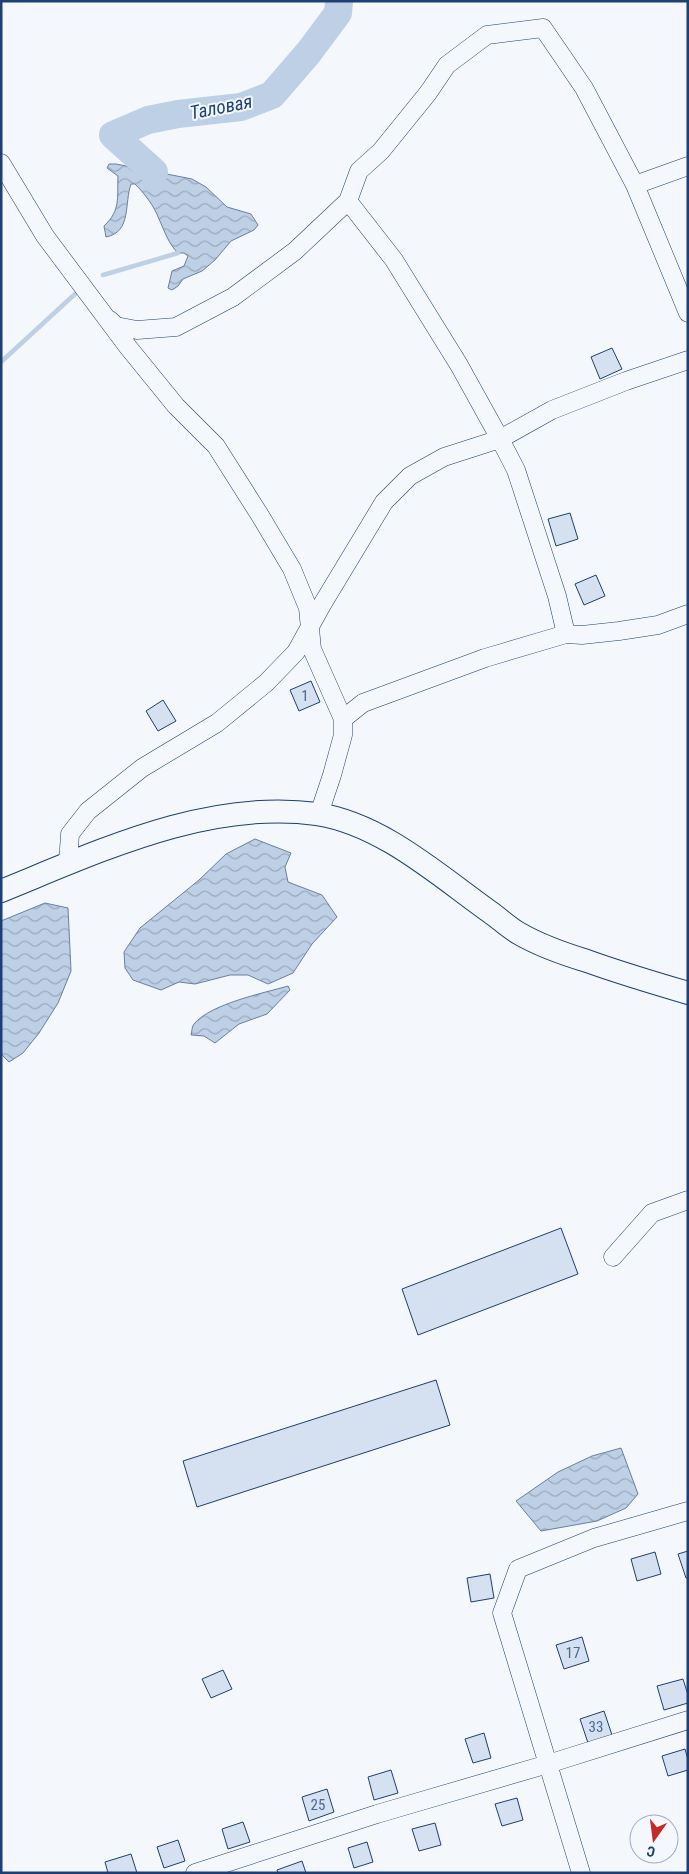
<svg xmlns="http://www.w3.org/2000/svg" width="689" height="1874" font-family="'Roboto Condensed',sans-serif">
<defs>
<pattern id="water-waves" width="16" height="10" patternUnits="userSpaceOnUse" patternTransform="scale(1.25)"><rect width="16" height="10" fill="#bed0e5"/><path d="M0 5q4-4 8 0t8 0" fill="none" stroke="#9aaabe"/></pattern>
</defs>
<rect width="100%" height="100%" fill="#f4f7fb"/>
<path fill="url(#water-waves)" stroke="#687fa3" d="M109 164H116L192 179 206 187 227 207 251 214 258 225 254 230 231 241 215 260 202 271 183 279 178 286 172 290 168 288 172 271 184 266 188 256 184 253H178C168 243 165 232 159 219 154 206 145 194 135 184H131C124 203 132 232 106 237L104 226C121 210 117 198 118 176L107 168Z
M255 839 291 853 285 867 288 882 322 895 337 917 312 944 293 973 268 984 248 975H230L195 984 179 982 161 990 133 980 125 968 124 952 140 928 199 880 226 854Z
M45 903 68 908 71 971 58 1003 39 1033 23 1053 9 1062 1 1054V921Z
M288 986 290 990 267 1014 239 1024 215 1043 204 1036 191 1035C192 1031 192 1026 194 1024 210 1004 264 993 288 986Z
M621 1448 638 1494 626 1508 597 1521 541 1531 516 1501 558 1472 592 1456Z"/>
<g fill="none" stroke-linecap="round" stroke-linejoin="round">
<path stroke="#bed0e5" stroke-width="4.5" d="M103 275 178 253
M1 362 75 294"/>
<path stroke="#bed0e5" stroke-width="28" d="M154 172 113 135 148 120 178 114 241 107 272 95 309 52 338 13 339 1"/>
</g>
<path fill="#d5e0f0" stroke="#1d3f73" d="M612 348 622 369 600 379 591 357Z
M570 513 578 539 556 546 548 519Z
M596 575 605 596 584 605 575 584Z
M311 681 320 702 299 711 290 690Z
M163 700 176 721 158 731 146 711Z
M561 1228 578 1274 418 1335 402 1289Z
M436 1380 450 1425 197 1507 183 1461Z
M688 1551V1578H686L678 1554Z
M655 1552 661 1574 637 1581 631 1559Z
M490 1574 494 1598 471 1602 467 1578Z
M582 1637 589 1661 564 1669 556 1645Z
M223 1670 232 1689 211 1698 202 1679Z
M683 1679 688 1695V1703L664 1710 657 1686Z
M604 1711 612 1735 588 1743 580 1719Z
M484 1733 491 1758 473 1763 465 1739Z
M685 1749 688 1760V1770L668 1776 662 1756Z
M391 1770 398 1793 374 1800 368 1777Z
M327 1789 334 1812 309 1821 302 1797Z
M517 1798 523 1820 502 1826 495 1804Z
M243 1822 250 1842 228 1849 222 1829Z
M435 1823 441 1845 419 1851 412 1829Z
M178 1840 185 1861 164 1868 157 1847Z
M367 1842 373 1862 354 1868 348 1848Z
M131 1854 137 1873H108L105 1862Z
M302 1861 306 1873H278L277 1870Z"/>
<g fill="none" stroke-linecap="round" stroke-linejoin="round">
<g stroke="#1d3f73" stroke-width="19">
<path id="minor" d="M1 163 45 236 128 347 176 406 216 446 261 517 292 569 308 608 312 649 343 719V735L332 775 319 814
M635 185 688 166
M110 320 116 326 137 330 176 327 233 297 295 251 348 201
M566 634 557 596 516 470 500 439 459 365 394 260 348 201 359 171 381 151 428 93 447 65 487 35 543 28 584 88 635 185 688 313
M343 719 363 703 485 658 566 634 582 635 619 631 658 625 688 614
M68 863 70 834 88 811 142 768 217 723 266 683 296 652 323 603 384 502 410 476 444 457 500 439 552 410 626 381 688 360
M613 1257 652 1213 688 1200
M195 1873 377 1814 548 1764 688 1720
M581 1873 502 1613 518 1569 594 1538 688 1511"/>
</g>
<g stroke="#1d3f73" stroke-width="24">
<path id="major" d="M1 891C100 851 208 799 317 814 382 824 438 875 490 912 500 919 509 928 520 934 541 946 564 954 587 961 620 973 654 983 688 993"/>
</g>
<use href="#minor" stroke="#f4f7fb" stroke-width="18"/>
<use href="#major" stroke="#f4f7fb" stroke-width="22"/>
</g>
<g text-anchor="middle" dominant-baseline="central" stroke-width="4" stroke-linejoin="round" paint-order="stroke">
<g font-size="15" fill="#4b6792">
<text x="305" y="696">1</text>
<text x="573" y="1653">17</text>
<text x="596" y="1727">33</text>
<text x="318" y="1805">25</text>
</g>
<g font-size="19" font-style="italic" fill="#1d3f73" stroke="#f4f7fb">
<text transform="translate(221 107) rotate(-11)">Таловая</text>
</g>
</g>
<rect width="689" height="1874" fill="none" stroke="#1d3f73" stroke-width="5"/>
<g transform="translate(654 1839) rotate(194)"><circle r="24" fill="#f4f7fb" stroke="#9eadc5"/>
<path d="M0-4L9 19L0 12L-9 19Z" fill="#c62828"/>
<text y="-8" font-size="14" font-weight="bold" text-anchor="middle" fill="#1d3f73">С</text>
</g>
</svg>
